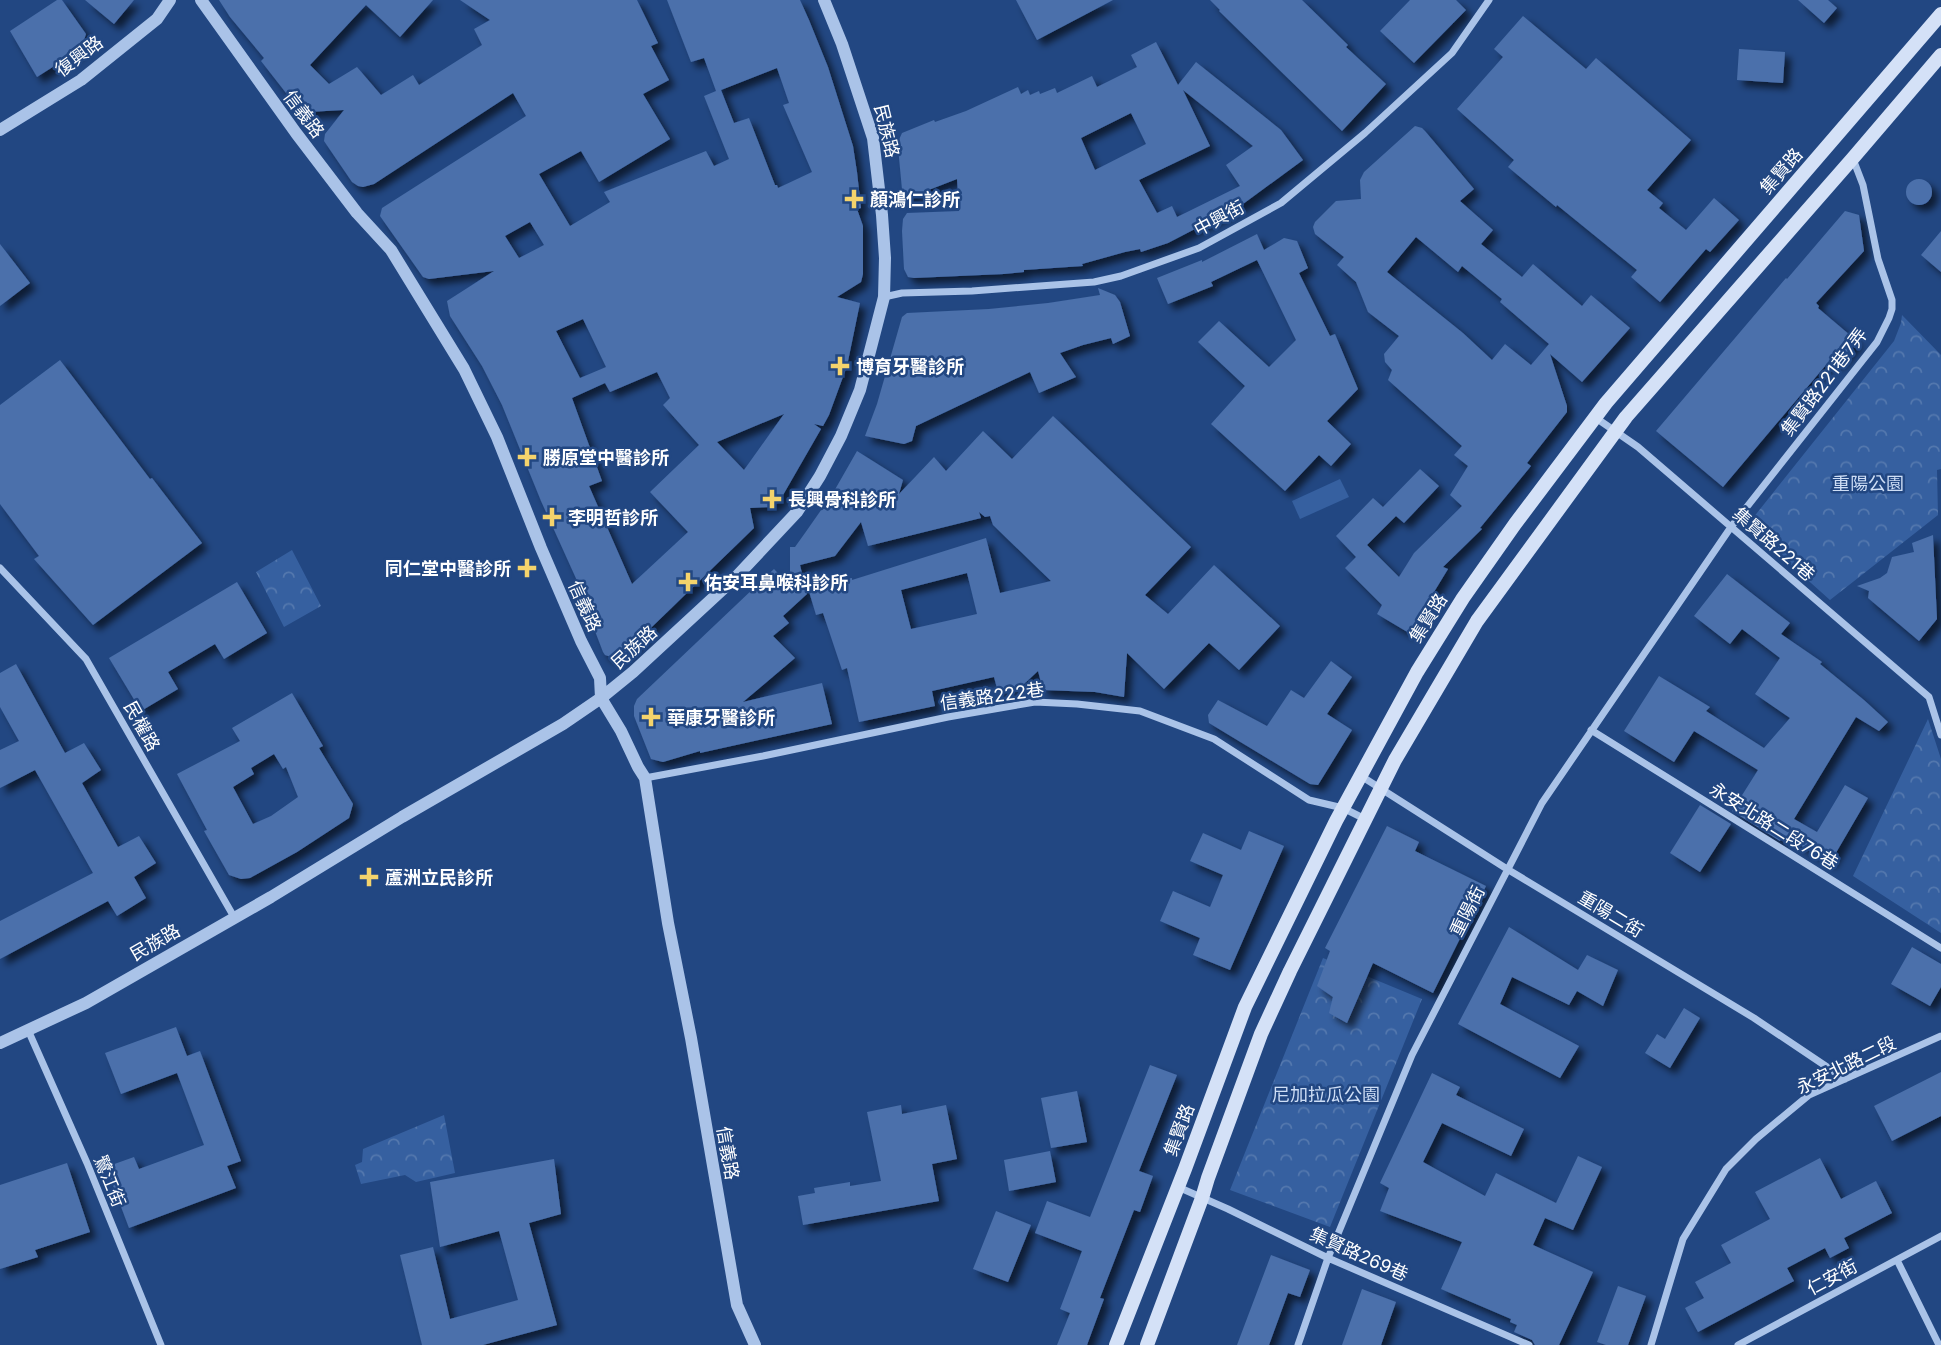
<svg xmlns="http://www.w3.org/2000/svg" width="1941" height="1345" font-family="Inter,'Noto Sans TC',sans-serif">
<defs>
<pattern id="park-crowns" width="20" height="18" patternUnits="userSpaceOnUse" patternTransform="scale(1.75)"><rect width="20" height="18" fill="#3660a0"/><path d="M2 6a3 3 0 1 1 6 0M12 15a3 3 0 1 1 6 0" fill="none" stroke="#5478ae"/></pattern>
<filter id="shadow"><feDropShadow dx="6" dy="6" stdDeviation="3.5" flood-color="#0009"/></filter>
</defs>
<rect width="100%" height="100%" fill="#224782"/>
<path fill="url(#park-crowns)" d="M1902 315 1941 355V469L1937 470 1938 515 1830 600 1753 531V518L1894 341 1901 323Z
M292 550 321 606 284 627 256 572Z
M1928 719 1941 759V933L1853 876Z
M1323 958 1422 999 1330 1227 1230 1190Z
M444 1115 455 1173 416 1182 405 1175 361 1184 355 1165 362 1162 363 1149Z"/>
<path fill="#3660a0" d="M1340 479 1349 497 1300 519 1292 501Z"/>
<path fill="#4b70ab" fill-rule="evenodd" filter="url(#shadow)" d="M57 0H62L86 34 81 49 37 77 10 31Z
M85 0H134L114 24Z
M219 0H433L400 37 366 5 310 65 329 84 357 67 381 95 413 75 419 85 482 45 474 29 490 20 460 0H637L658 43 651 46 669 80 643 94 670 139 599 182 581 151 539 174 570 226 610 202 604 192 706 151 714 166 729 159 704 96 716 91 704 58 691 62 667 0H800L809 20 828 67 853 146 857 172 861 208 857 209 863 226V274L861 282 837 297 860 303 847 366 829 415 823 426 814 424 821 429 779 502 771 507 750 508 754 528 624 654 614 658 605 655 603 652 590 618 593 616 541 501 502 405 482 366 450 316 447 301 494 271 429 279 423 277 380 216 382 208 526 116 513 93 374 184 363 187 358 186 352 182 324 141 325 134 344 110 308 112 297 107 261 61 264 58 230 17ZM777 68 789 103 783 105 812 172 778 188 777 185H775L749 118 734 123 721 90ZM530 222 544 245 519 258 505 236ZM583 319 606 367 580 378 556 331ZM657 372 670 398 663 405 699 445 650 492 688 532 632 584 589 486 602 481 572 398 605 383 610 392ZM784 414 744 470 717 442Z
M1016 0H1113L1037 40Z
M1210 0H1302L1348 45 1346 47 1386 84 1342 131 1219 11 1220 10Z
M1410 0H1456L1466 10 1414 63 1380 31Z
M1798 0H1828L1837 8 1824 23Z
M1523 16 1586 69 1596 58 1691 140 1647 190 1663 203 1659 208 1686 230 1714 198 1739 220 1710 252 1706 249 1660 302 1631 277 1637 270 1557 205 1556 207 1508 167 1514 160 1457 109 1503 57 1494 49Z
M1156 42 1178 85 1196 62 1281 130 1303 160 1243 204 1168 243 1141 252 1140 249 1125 252 1082 264 1083 266 1024 270V272L1004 274 914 278 908 277 904 269 902 231 903 219 907 213 959 211 957 179 903 200 898 147V142L902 133 934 120 935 122 966 111 1018 87 1021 94 1028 90 1030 95 1039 91 1040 94 1055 88 1057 93 1092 76 1097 87 1137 67 1131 55ZM1183 90 1253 146 1226 165 1240 186 1177 217 1172 206 1157 213 1139 180 1210 146ZM1131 113 1146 144 1095 170 1081 138Z
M1739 49 1785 52 1783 83 1737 80Z
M1415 126 1422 128 1425 131 1474 189 1460 201 1493 230 1481 244 1522 277 1533 264 1582 306 1591 295 1630 328 1582 382 1550 354 1567 406V412L1527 463 1531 466 1480 528 1482 529 1443 567 1448 569 1409 633 1377 614 1382 605 1345 568 1356 557 1336 536 1373 498 1383 507 1420 469 1439 486 1404 523 1396 516 1367 545 1399 577 1414 553 1462 506 1450 495 1468 466 1454 455 1462 446 1388 380 1392 370 1385 362 1384 354 1399 336 1368 312 1356 282 1337 265 1344 257 1315 234 1313 227 1315 222 1336 201 1361 199 1360 180 1364 172ZM1416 237 1458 272 1462 266 1502 299 1500 302 1549 344 1531 365 1505 344 1492 360 1463 333 1387 272Z
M1906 192a13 13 0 1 1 26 0a13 13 0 1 1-26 0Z
M1845 211 1859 215 1864 251 1816 303 1819 306 1818 308 1857 341 1837 364 1831 359 1723 487 1656 431 1786 278 1787 279Z
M1941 231V272L1921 255Z
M1257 234 1264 250 1284 238 1297 241 1308 268 1299 273 1330 336 1335 334 1358 389 1327 421 1351 444 1331 466 1319 455 1285 491 1211 424 1245 386 1198 342 1219 321 1269 367 1296 340 1257 260 1211 282 1213 286 1168 304 1157 278 1202 260V262Z
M0 244 30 283 0 306Z
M1098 288 1115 295 1120 302 1130 336 1113 344 1111 338 1083 345 1060 353 1076 377 1039 393 1030 372 916 426 912 441 904 444 865 436 877 404 902 317 907 313 989 309 1048 303 1100 295Z
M60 360 150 479 152 478 202 543 93 625 34 559 39 556 0 504V405Z
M1053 416 1191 547 1145 595 1168 614 1214 565 1280 626 1239 670 1209 643 1164 689 1127 653 1124 697 1095 692 1043 690 1038 671 1023 685 998 692 994 677 932 691 935 706 859 722 847 668 842 670 823 613 816 615 808 588 846 579 852 578V580L986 538 1000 593 1051 581 993 525 990 516 985 517 979 512 981 518 868 546 861 522 835 556 800 565 807 594 783 616 789 623 773 636 795 658 743 702 822 683 832 724 700 753V751L663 762 651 759 634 716V706L637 699 774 569 790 586V547H795L805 533 833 493 857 451 903 480 899 494 934 457 946 471 983 431 1012 459ZM967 573 977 614 911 629 901 590Z
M1933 535 1937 619 1919 641 1868 598 1869 591 1857 586 1880 578 1887 573 1892 557 1914 552 1912 543Z
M1727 574 1790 623 1781 634 1822 662 1820 664 1864 700 1888 722 1879 731 1856 717 1794 819 1817 832 1845 785 1868 798 1830 863 1783 835 1780 841 1732 811 1758 770 1694 731 1674 762 1624 731 1659 676 1710 707 1706 711 1764 748 1790 718 1755 694 1780 658 1742 629 1730 644 1694 616Z
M237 582 267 633 224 659 215 644 168 672 178 689 141 711 109 658Z
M1331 661 1352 677 1327 714 1352 730 1318 785 1310 784 1209 723 1208 715 1218 700 1267 726 1291 690 1304 698Z
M16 664 65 753 84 743 101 770 82 783 118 847 139 836 156 863 134 877 146 898 117 916 108 901 0 959V921L93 873 35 770 0 788V750L19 741 0 707V673Z
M292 693 323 746 319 748 353 804 349 818 297 852 250 878 241 879 229 875 204 831 207 830 177 774 240 741 232 728ZM274 754 283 769 286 767 298 797 271 816 253 824 233 787 254 774 251 768Z
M1700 805 1731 824 1700 872 1670 853Z
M1387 826 1419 842 1415 851 1486 886 1433 993 1373 963 1347 1023 1329 1013 1333 997 1317 986 1330 951 1325 948Z
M1249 831 1284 846 1230 970 1193 955 1200 938 1160 921 1173 891 1210 907 1223 875 1190 861 1203 833 1241 850Z
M1509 927 1578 970 1587 955 1618 970 1603 1006 1577 991 1569 1005 1512 977 1500 1004 1579 1046 1560 1078 1458 1024Z
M1912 947 1941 964V987L1930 1006 1891 984Z
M1684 1008 1700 1018 1670 1068 1645 1053 1657 1034 1665 1039Z
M176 1027 187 1056 200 1051 241 1161 227 1166 236 1188 129 1228 106 1167 134 1157 139 1169 204 1145 177 1073 121 1094 105 1053Z
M1150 1065 1177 1075 1139 1171 1153 1176 1140 1212 1134 1210 1100 1298 1104 1299 1087 1345H1057L1070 1313 1060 1309 1082 1251 1035 1233 1047 1201 1090 1217Z
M1941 1072V1116L1892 1141 1874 1106Z
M1432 1073 1460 1087 1456 1095 1524 1129 1511 1156 1442 1123 1423 1162 1485 1196 1496 1173 1556 1203 1578 1156 1602 1167 1573 1230 1545 1218 1533 1245 1593 1272 1559 1345H1535L1532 1340 1514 1332 1517 1325 1510 1322 1511 1319 1441 1289 1462 1242 1380 1211 1389 1188 1380 1183Z
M1077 1091 1087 1142 1051 1148 1041 1098Z
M901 1105 902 1114 946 1105 957 1159 932 1164 939 1201 803 1225 798 1196 815 1193 814 1188 850 1182V1186L881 1181 867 1112Z
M1050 1151 1056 1182 1009 1191 1004 1160Z
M1820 1158 1841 1199 1876 1181 1892 1213 1844 1238 1849 1248 1830 1258 1825 1248 1787 1268 1794 1281 1698 1332 1685 1308 1704 1298 1695 1282 1731 1263 1721 1245 1770 1219 1755 1192Z
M554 1159 561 1214 529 1223 557 1325 483 1345H422L400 1255 433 1247 450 1319 518 1300 499 1231 440 1247 430 1182Z
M67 1163 90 1232 35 1250 38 1257 0 1269V1185Z
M996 1211 1031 1225 1008 1282 973 1269Z
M1271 1255 1310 1270 1300 1297 1288 1293 1269 1345H1237Z
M1618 1286 1646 1296 1628 1345H1606L1597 1342Z
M1362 1289 1396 1302 1381 1345H1342Z"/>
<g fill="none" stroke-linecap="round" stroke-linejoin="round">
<path stroke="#aac3e8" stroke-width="7" d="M884 297 902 293 972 291 1094 282 1121 276 1199 248 1281 203 1365 133 1452 53 1489 0
M1596 418 1638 447 1929 697 1941 735
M0 568 86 659 234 917
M1591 730 1941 948
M1361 776 1507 869 1754 1018 1845 1079
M645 778 763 756 948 717 1035 702 1077 704 1140 711 1214 739 1309 800 1343 808 1365 819
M28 1030 87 1163 161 1345
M1178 1187 1228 1209 1328 1258 1529 1345
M1897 1260 1939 1345
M1298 1345 1328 1258 1412 1055 1542 803 1731 527 1877 342 1889 318 1892 309V300L1878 259 1863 185 1853 159
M1651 1345 1683 1239 1726 1169 1756 1139 1809 1095 1941 1036
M1738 1345 1941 1236"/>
<path stroke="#aac3e8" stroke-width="12" d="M201 0 296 133 357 213 391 250 464 369 497 437 541 548 581 641 600 678 601 698 621 731 638 767 645 778 668 923 691 1038 737 1305 755 1345
M0 130 81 80 157 19 170 0
M0 1043 86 1003 271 897 402 817 563 724 601 698 633 672 737 576 797 512 820 476 841 436 860 390 884 297 885 258 882 215 873 138 842 44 824 0"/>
<path stroke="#d4e1f7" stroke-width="14" d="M1116 1345 1185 1169 1245 1007 1336 821 1417 672 1463 598 1515 524 1606 403 1941 14
M1147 1345 1202 1198 1208 1178 1261 1034 1290 971 1395 760 1477 621 1626 417 1853 158 1941 55"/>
</g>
<g fill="#f4d36c" stroke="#224782" stroke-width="2.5">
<path d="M850.5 188.5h7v7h7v7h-7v7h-7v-7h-7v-7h7z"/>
<path d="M836.5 355.5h7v7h7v7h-7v7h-7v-7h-7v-7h7z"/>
<path d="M523.5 446.5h7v7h7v7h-7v7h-7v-7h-7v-7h7z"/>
<path d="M768.5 488.5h7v7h7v7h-7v7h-7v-7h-7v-7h7z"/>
<path d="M548.5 506.5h7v7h7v7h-7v7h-7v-7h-7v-7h7z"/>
<path d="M523.5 557.5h7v7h7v7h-7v7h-7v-7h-7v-7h7z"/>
<path d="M684.5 571.5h7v7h7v7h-7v7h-7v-7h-7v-7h7z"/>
<path d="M647.5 706.5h7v7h7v7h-7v7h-7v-7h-7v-7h7z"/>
<path d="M365.5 866.5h7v7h7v7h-7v7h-7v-7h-7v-7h7z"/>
</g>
<g text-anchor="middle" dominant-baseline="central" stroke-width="5" stroke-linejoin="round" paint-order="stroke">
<g font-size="18" fill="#fff" stroke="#224782">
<text transform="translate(79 56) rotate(-37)">復興路</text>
<text transform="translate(304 114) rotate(53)">信義路</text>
<text transform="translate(887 131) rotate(76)">民族路</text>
<text transform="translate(1781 171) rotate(-49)">集賢路</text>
<text transform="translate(1219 218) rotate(-28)">中興街</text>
<text transform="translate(1824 382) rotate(-53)">集賢路221巷7弄</text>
<text transform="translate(1774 544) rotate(41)">集賢路221巷</text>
<text transform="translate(585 606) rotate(66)">信義路</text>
<text transform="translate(1428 618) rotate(-58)">集賢路</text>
<text transform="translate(634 647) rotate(-42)">民族路</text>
<text transform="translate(992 696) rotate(-8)">信義路222巷</text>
<text transform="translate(142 726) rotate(61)">民權路</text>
<text transform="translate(1774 826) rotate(32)">永安北路二段76巷</text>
<text transform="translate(1467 911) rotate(-63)">重陽街</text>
<text transform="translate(1611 914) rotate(31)">重陽二街</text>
<text transform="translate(155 942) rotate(-30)">民族路</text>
<text transform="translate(1846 1065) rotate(-26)">永安北路二段</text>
<text transform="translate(1179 1130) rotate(-70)">集賢路</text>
<text transform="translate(728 1153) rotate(80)">信義路</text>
<text transform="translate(110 1181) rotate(68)">鷺江街</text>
<text transform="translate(1359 1254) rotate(24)">集賢路269巷</text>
<text transform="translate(1832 1277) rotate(-28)">仁安街</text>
</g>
<g font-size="18" font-weight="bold" fill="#fff" stroke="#224782" text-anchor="start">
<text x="870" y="199">顏鴻仁診所</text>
<text x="856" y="366">博育牙醫診所</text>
<text x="543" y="457">勝原堂中醫診所</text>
<text x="788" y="499">長興骨科診所</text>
<text x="568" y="517">李明哲診所</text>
<text x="511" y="568" text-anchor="end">同仁堂中醫診所</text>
<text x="704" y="582">佑安耳鼻喉科診所</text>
<text x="667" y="717">華康牙醫診所</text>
<text x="385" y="877">蘆洲立民診所</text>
</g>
<g font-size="18" fill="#cedef6" stroke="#224782">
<text x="1868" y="483">重陽公園</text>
<text x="1326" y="1094">尼加拉瓜公園</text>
</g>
</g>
</svg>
